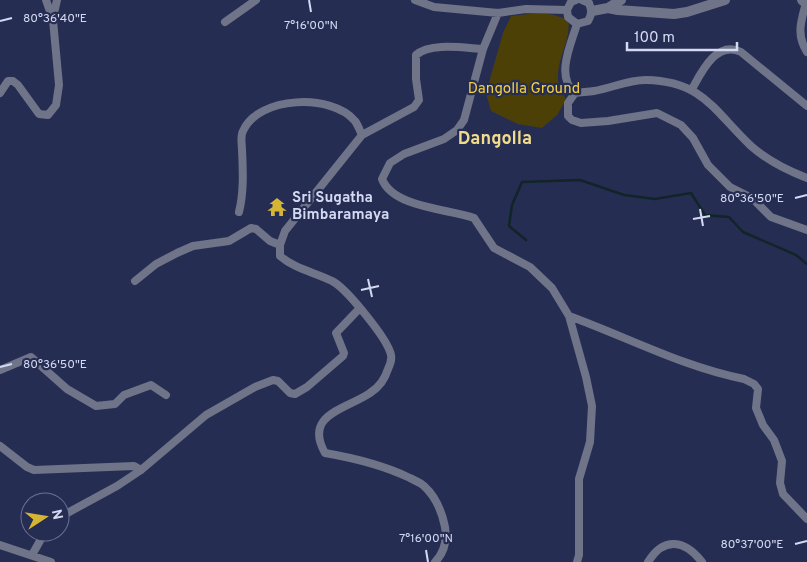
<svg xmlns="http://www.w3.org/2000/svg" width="807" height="562" font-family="Overpass,sans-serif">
<rect width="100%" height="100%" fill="#262d53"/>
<path fill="#4d4007" d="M539 13 554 15 568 20C572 37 557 58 558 78 558 86 563 92 566 100L557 115 542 128 518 124 491 111 486 93 503 33 511 16Z"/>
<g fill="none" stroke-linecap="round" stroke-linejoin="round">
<path stroke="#112428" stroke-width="2.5" d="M526 240 509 226 512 205 522 182 580 180 624 195 655 199 691 193 705 215 729 217 743 232 796 255 807 264"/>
<path stroke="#6f7488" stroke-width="8" d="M415 0 434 7 498 13 526 9 567 10
M576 0 571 2 567 10 568 17 577 24 588 21C592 14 592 11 589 3L582 0
M806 3C801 21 796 35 807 52
M498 13 483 49 464 120 457 130 444 139 404 154 390 163 382 179C393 208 450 209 474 218L494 248 530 267 552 288 569 316 586 377 592 406 590 442 579 479V555L577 562
M53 18 57 0
M225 22 256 0
M577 24C571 44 555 77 575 93 581 92 588 92 594 91 612 88 627 80 646 80 703 81 714 111 751 146 768 161 786 170 807 178
M692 89C702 71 717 40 741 52L807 106
M0 93 8 81H13L18 85 39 114 48 115 56 105 59 85 53 20 46 0
M575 93 568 103V116L572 120 581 123 608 121 657 113 681 125 693 138 708 165 730 187 752 198 771 217 807 230
M239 212C244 192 243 171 242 150 242 144 240 136 243 131 258 96 332 93 355 121 358 125 360 131 362 135
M135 281 156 264 177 253 193 246 229 241 251 228 256 229 270 241 280 245
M569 316C627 337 683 367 744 379L754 384 758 389 756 408 763 425 774 440 782 461 780 483 783 494 807 519
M0 370 31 357 67 389 96 406 115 404 124 395 151 385 166 395
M0 446 27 467 34 470 134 466 141 470
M60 517 117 486 141 470 206 415 255 387 273 380 278 381 290 393 295 394 307 387 343 356 344 353 336 333 359 309
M0 545 51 562
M32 555 45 532
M435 562C445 552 447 540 445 527 442 512 435 496 424 486 420 482 415 481 410 478 383 465 354 458 325 453 303 414 347 409 370 393 378 388 385 379 388 369 390 365 392 360 391 355 388 339 345 287 332 281 314 272 295 269 280 256V245L285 231 362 135 414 107 419 100 416 79V55C430 42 465 48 483 49
M648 562C664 536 685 540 702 562"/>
<path stroke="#6f7488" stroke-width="10" d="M802 0 807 4
M608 8 621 0
M592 11 608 8 618 10 674 14 687 12 725 0"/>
</g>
<path fill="none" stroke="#d4daf2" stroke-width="2" d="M309 0 311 12M0 21 12 18M795 198 807 195M700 209 703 226M693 219 710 216M368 279 372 297M361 290 379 286M0 367 12 364M795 544 807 541M426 550 428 562"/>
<defs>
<g id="temple-bare" transform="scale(1.5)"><path d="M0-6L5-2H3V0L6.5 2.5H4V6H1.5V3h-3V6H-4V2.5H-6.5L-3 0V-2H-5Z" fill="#d5b534" stroke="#262d53" stroke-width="2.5" paint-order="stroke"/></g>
</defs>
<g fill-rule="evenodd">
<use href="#temple-bare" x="277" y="207"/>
</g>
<g text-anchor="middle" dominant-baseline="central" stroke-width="4.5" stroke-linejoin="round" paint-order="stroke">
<g font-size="15" fill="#f5d13e" stroke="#262d53">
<text x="524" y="89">Dangolla Ground</text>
</g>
<g font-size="15" font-weight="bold" fill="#d4daf2" stroke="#262d53" text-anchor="start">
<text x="292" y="198">Sri Sugatha<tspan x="292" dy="17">Bimbaramaya</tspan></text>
</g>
<g font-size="18" font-weight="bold" fill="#f1db8e" stroke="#262d53">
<text x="495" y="139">Dangolla</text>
</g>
</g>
<g font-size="12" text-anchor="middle" fill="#d4daf2" stroke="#262d53" stroke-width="4.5" stroke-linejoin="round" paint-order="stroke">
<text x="55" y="22">80°36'40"E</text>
<text x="311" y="29">7°16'00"N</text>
<text x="752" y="202">80°36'50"E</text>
<text x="55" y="368">80°36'50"E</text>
<text x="426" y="542">7°16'00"N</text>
<text x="752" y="548">80°37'00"E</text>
</g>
<g transform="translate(45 517) rotate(78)"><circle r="24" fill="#262d53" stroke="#6c7293"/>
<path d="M0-4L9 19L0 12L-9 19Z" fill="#d5b534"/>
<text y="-8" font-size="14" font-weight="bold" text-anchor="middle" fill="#d4daf2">N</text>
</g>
<path d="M627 42v8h110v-8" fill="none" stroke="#d4daf2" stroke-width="2.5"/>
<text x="634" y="42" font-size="15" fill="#d4daf2" stroke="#262d53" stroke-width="4" paint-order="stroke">100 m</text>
</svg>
